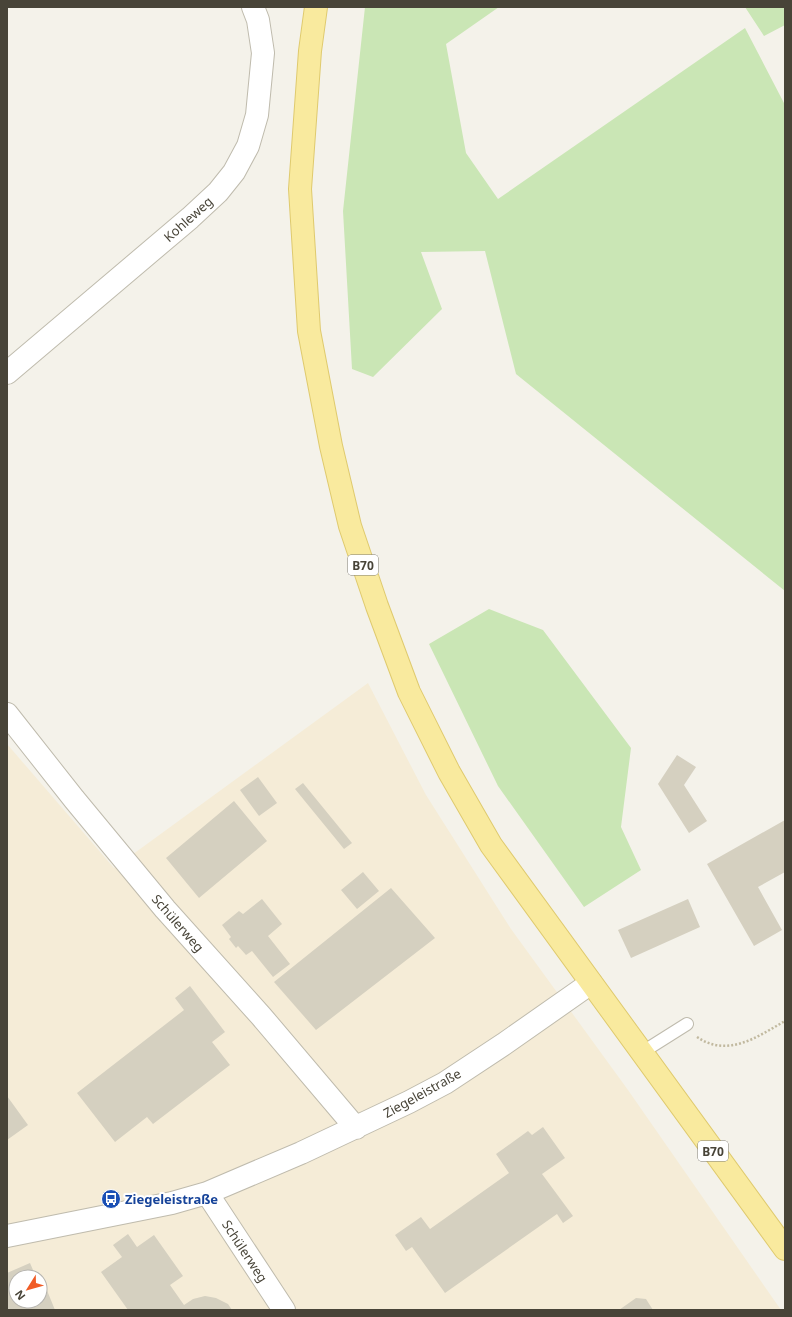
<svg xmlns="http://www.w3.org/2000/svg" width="792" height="1317" font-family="'Noto Sans',sans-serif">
<rect width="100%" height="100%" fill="#f4f2ea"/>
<path fill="#f5ecd7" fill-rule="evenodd" d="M368 683 426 795 511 929 628 1090 781 1310H7V744L114 868ZM16 1277H40V1301H16Z"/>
<path fill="#cae6b5" d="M365 7H499L446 44 466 153 498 199 745 28 785 105V591L516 374 485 251 421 252 442 309 373 377 352 369 343 211Z
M745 7H785V25L764 36Z
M489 609 543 630 631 748 621 827 641 870 584 907 498 786 429 644Z"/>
<path fill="#d5d0c0" d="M677 755 696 767 684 785 707 821 689 833 658 784Z
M258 777 277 803 259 816 240 790Z
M303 783 352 843 344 849 295 789Z
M234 801 267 841 199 898 166 858Z
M785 820V872L758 887 782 930 754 946 707 864Z
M363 872 379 891 357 909 341 890Z
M391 888 435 938 316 1030 274 982Z
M262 899 282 924 268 936 290 964 273 977 252 951 246 955 238 946 236 948 229 939 231 937 222 925 239 911 243 914Z
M688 899 700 927 631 958 618 930Z
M190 986 225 1032 212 1042 230 1065 153 1124 147 1117 115 1142 77 1093 184 1010 175 998Z
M7 1096 28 1125 7 1140Z
M543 1127 565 1158 542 1174 573 1216 563 1223 557 1214 445 1293 412 1247 406 1251 395 1235 421 1217 430 1229 509 1173 496 1154 528 1131 532 1135Z
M128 1234 137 1247 154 1235 183 1276 170 1285 184 1305 193 1299 205 1296 216 1298 228 1304 232 1310H128L101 1272 122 1257 113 1245Z
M30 1263 36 1277H16V1301H40V1291L46 1288 55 1310H7V1273Z
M636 1298 646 1299 653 1310H619Z"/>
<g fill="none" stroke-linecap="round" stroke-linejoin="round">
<g stroke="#bfbbad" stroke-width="14">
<path id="service" d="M641 1053 687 1024"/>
</g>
<g stroke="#bfbbad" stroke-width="24">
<path id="minor" d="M7 373 190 218 218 192 234 172 248 146 257 115 263 53 258 20 253 7
M7 714 74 799 165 909 261 1016 356 1128
M207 1193 284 1310
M7 1236 172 1203 207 1193 301 1153 409 1102 445 1083 504 1044 591 983"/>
</g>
<g stroke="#dfca6e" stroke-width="24">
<path id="primary" d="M316 7 310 51 300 189 309 331 331 446 350 526 377 606 409 692 449 772 491 845 785 1249"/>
</g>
<path stroke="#c1b99f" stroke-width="2.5" stroke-dasharray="2 2" stroke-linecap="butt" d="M697 1037C728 1058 757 1037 785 1021"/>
<use href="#service" stroke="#fff" stroke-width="12"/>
<use href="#minor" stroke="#fff" stroke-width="22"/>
<use href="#primary" stroke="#f9ea9e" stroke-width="22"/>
</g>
<defs>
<g id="bus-disc" transform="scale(1)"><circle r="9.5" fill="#1a4fb4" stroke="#fff"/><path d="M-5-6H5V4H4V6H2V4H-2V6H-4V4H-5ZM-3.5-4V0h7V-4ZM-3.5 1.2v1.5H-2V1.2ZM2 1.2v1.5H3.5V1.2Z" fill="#fff"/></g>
</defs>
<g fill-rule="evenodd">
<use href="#bus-disc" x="111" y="1199"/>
</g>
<g text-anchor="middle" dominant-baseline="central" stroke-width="4" stroke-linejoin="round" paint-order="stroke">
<g fill="#fff" stroke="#7f7c74" stroke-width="1">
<rect x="348" y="555" width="30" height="20" rx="3"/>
<rect x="698" y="1141" width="30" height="20" rx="3"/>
</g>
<g font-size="12" font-weight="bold" fill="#484438">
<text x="363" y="565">B70</text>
<text x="713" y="1151">B70</text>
</g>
<g font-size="13" fill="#484438" stroke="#fff">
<text transform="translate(188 219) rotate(-42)">Kohleweg</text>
<text transform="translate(178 923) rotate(49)">Schülerweg</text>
<text transform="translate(422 1093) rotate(-29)">Ziegeleistraße</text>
<text transform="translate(245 1251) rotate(57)">Schülerweg</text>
</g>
<g font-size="13" font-weight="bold" fill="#164399" stroke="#fff" text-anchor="start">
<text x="125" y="1199">Ziegeleistraße</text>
</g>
</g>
<rect width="792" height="1317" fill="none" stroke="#484438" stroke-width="16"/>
<g transform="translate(28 1289) rotate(233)"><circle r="19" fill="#ffffff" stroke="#b6b4af"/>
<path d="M0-3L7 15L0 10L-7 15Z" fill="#f05c26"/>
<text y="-6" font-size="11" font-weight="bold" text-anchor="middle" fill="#484438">N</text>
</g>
</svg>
